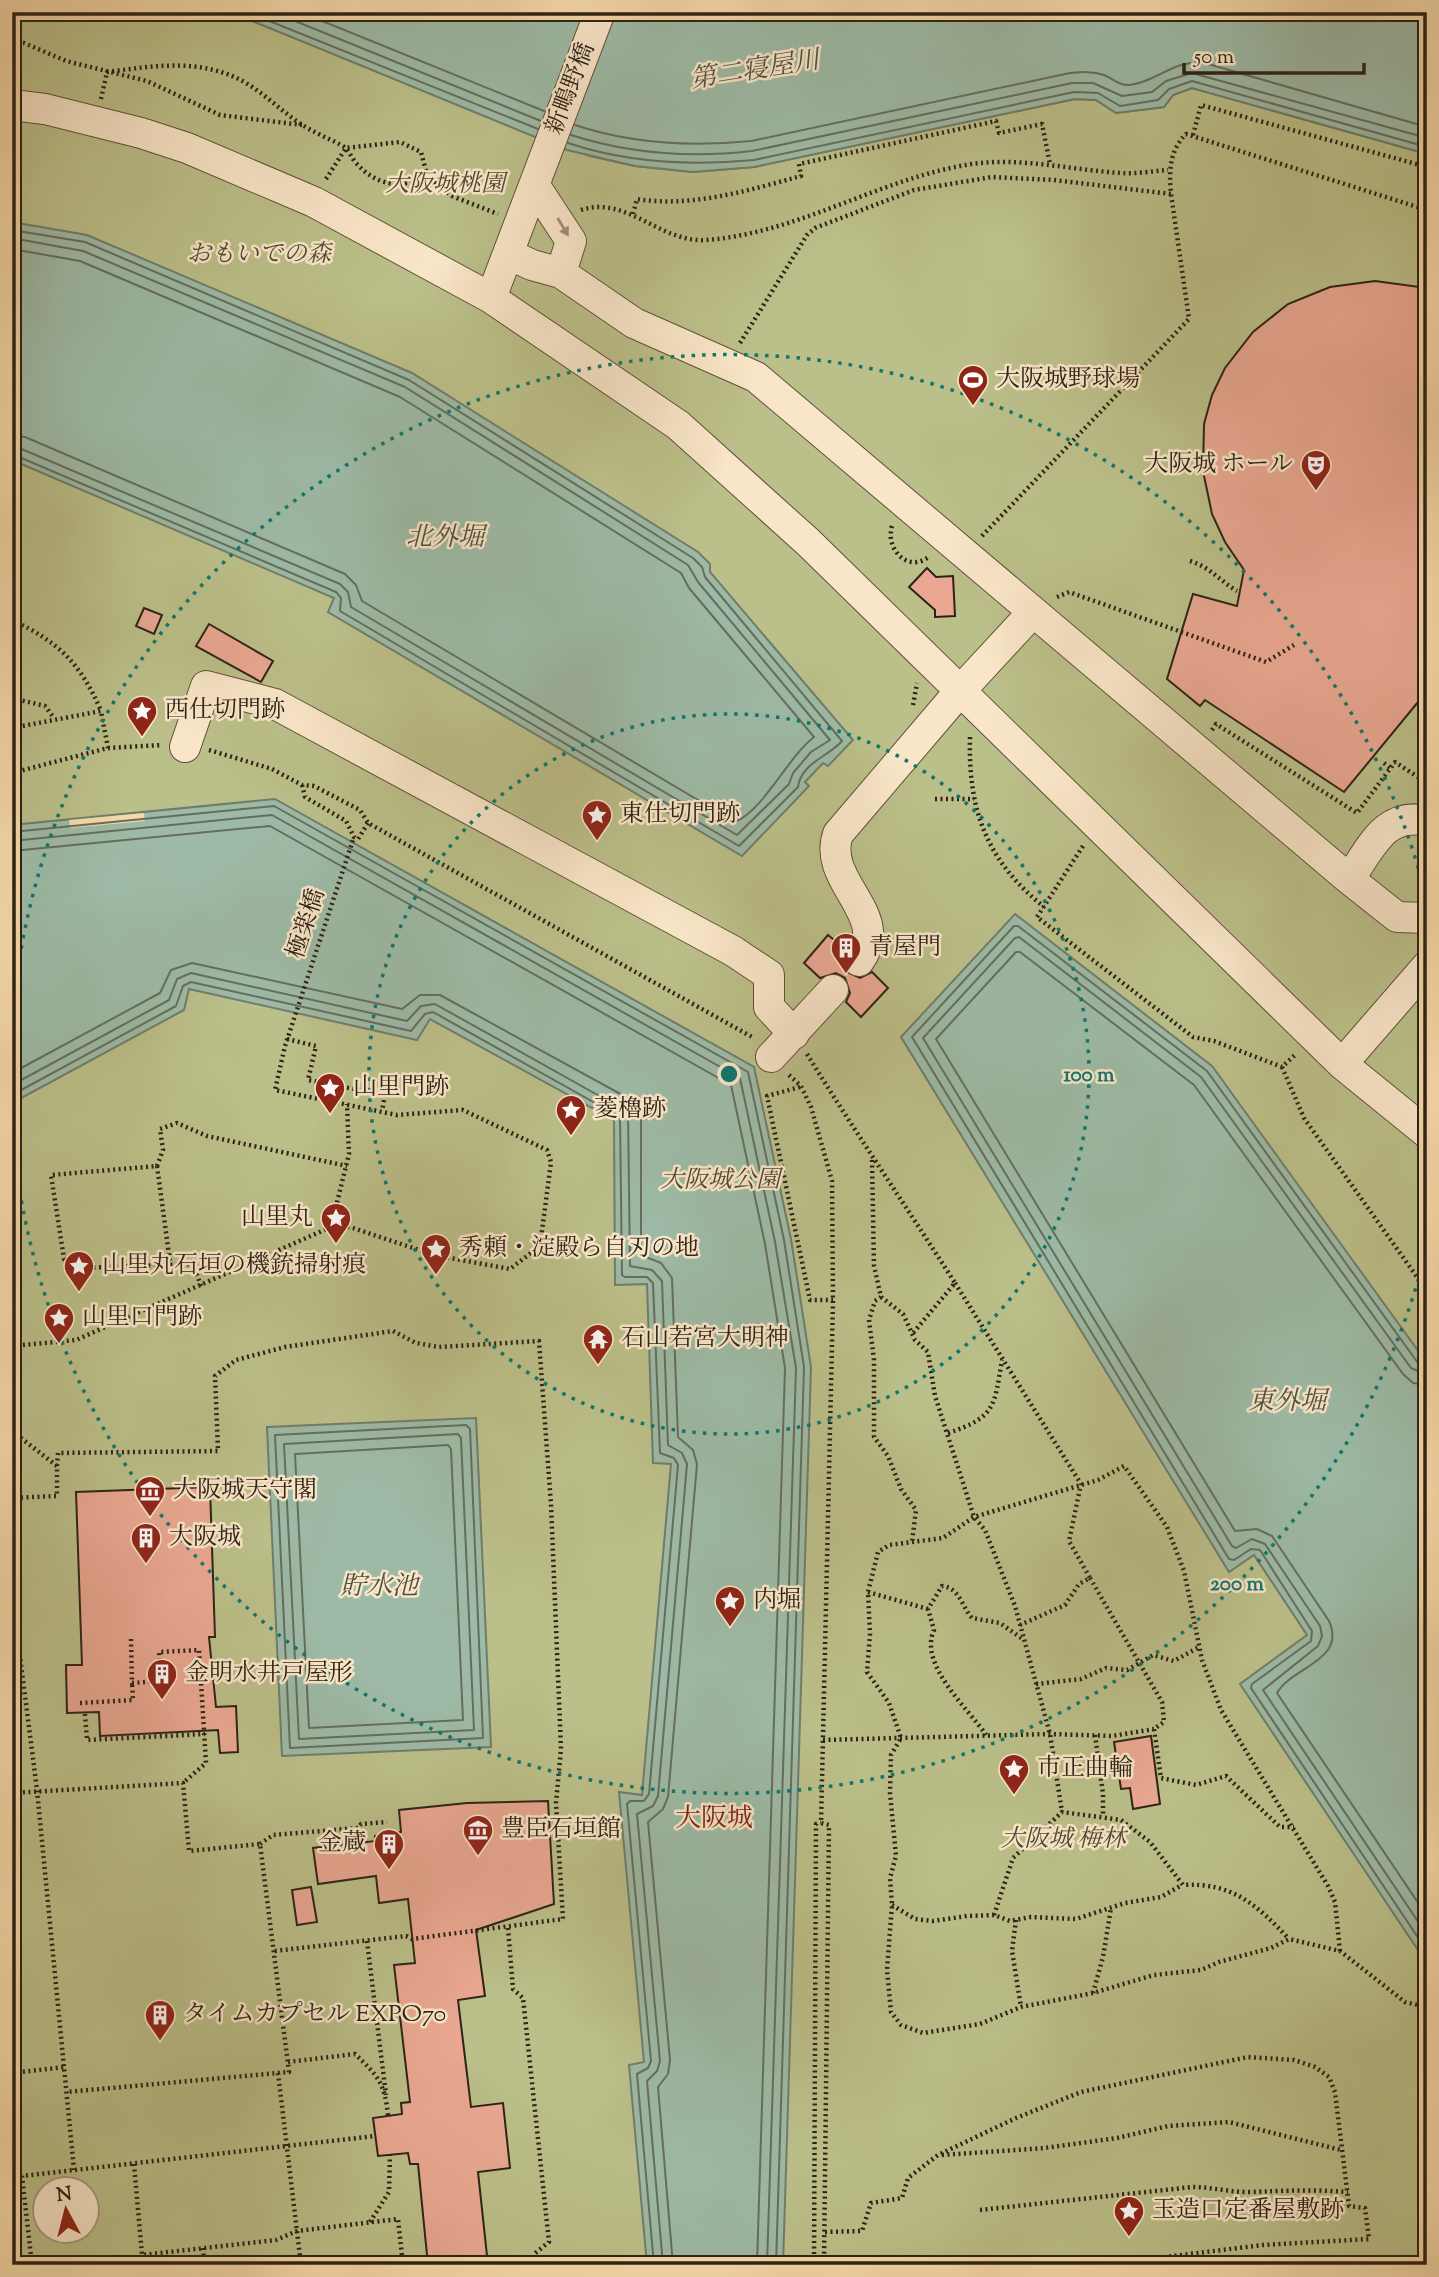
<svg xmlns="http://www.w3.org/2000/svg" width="1439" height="2277" font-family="'Sorts Mill Goudy','Noto Serif JP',serif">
<rect width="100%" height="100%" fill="#f6d9aa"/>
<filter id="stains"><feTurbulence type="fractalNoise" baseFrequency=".00286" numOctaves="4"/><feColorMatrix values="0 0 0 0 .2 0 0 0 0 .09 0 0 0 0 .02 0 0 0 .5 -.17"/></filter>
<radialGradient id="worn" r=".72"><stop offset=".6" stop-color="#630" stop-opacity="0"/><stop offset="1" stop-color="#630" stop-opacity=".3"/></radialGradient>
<path fill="#bbbf89" stroke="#747050" stroke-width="2" fill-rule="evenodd" d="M12 12H208L250 20 590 156 635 166 693 172 754 167 1075 99 1096 100 1116 113 1164 107 1173 95 1192 88 1427 154V2265H12ZM46 2190H88V2232H46Z"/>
<path fill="#9dbaa6" stroke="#707d6c" stroke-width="2" d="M208 12H1427V154L1192 88 1173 95 1164 107 1116 113 1096 100 1075 99 754 167 693 172 635 166 567 150 250 20Z
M12 222 87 235 412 373 698 552 710 564V572L853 740 828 766 823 763 805 782 809 786 742 856 328 612 334 598 12 460Z
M275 799 754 1067 791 1239 811 1367 783 2265H647L629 2065 644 2062 619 1792 642 1795 671 1464 653 1463 647 1284 615 1285 614 1120 430 1019 417 1040 189 989 184 1010 12 1103V825Z
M1015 914 1212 1066 1427 1363V1950L1420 1953 1240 1684 1307 1635 1254 1555 1229 1572 901 1037Z
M476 1418 491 1747 282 1756 267 1427Z"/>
<path fill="#f6d9aa" d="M144 813 145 821 70 828 69 820Z"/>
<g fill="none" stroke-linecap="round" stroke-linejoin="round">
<path stroke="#656e5e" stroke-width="2" d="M247 12 538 129
M273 12 541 121
M300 12 544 111
M575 125C632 144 691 147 751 141L1070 73C1082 72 1092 71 1104 75 1112 78 1120 86 1129 85 1158 82 1175 57 1208 64L1427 127
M571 135C630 154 691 158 752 151L1072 83H1093L1122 96 1152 92 1166 81 1192 73 1427 138
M568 143C628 163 691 166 754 160L1074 92 1098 93 1120 106 1158 100 1169 89 1192 81 1427 147
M12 230 85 242 409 380 693 558 702 567 705 577 842 741C828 757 801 763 798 787L739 846 340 611 341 598 336 592 12 454
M12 238 83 251 405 387 688 565 698 582 830 740 811 752 793 773 789 784 737 835 351 607 348 592 340 584 12 445
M12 249 80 261 400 397 681 573 689 588 814 737C787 758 764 810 735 822L362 601 356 585 345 574 25 437 12 435
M12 832 274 806 748 1072 784 1240 804 1367 776 2265
M12 841 272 815 740 1078 775 1242 796 1368 767 2265
M12 851 270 826 731 1085 765 1244 785 1368 757 2265
M12 1073 160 993 171 970 192 963 402 1009 420 995H440L626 1097 637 1107 641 1120V1255L661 1263 672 1278 678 1437 693 1450 697 1464 668 1797 663 1809 648 1822 670 2060 668 2074 658 2087 673 2265
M12 1085 169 1000 177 979 191 973 407 1021 421 1006 435 1004 628 1112 630 1266 652 1270 662 1281 668 1445 682 1453 687 1464 658 1796 653 1806 637 1814 660 2061 657 2071 647 2081 663 2265
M12 1095 176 1006 183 986 191 982 411 1031 425 1014 433 1012 620 1117 622 1275 625 1277H647L653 1283 660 1453 674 1458 678 1465 649 1794 644 1801H630L627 1804 651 2061 648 2068 637 2074 654 2265
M1427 1366 1418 1363 1207 1071 1018 926H1014L912 1037 1229 1559 1234 1560 1251 1549 1260 1550 1312 1631 1311 1641 1252 1684 1251 1688 1421 1942 1427 1944
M1427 1375 1411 1368 1201 1077 1019 937 1015 938 923 1038 1232 1546 1236 1548 1252 1539 1265 1544 1320 1626 1322 1636 1318 1646 1263 1690 1427 1935
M1427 1385 1413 1383 1403 1374 1194 1085 1020 952H1016L936 1039 1235 1531 1257 1529 1272 1536 1329 1621C1347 1661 1291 1667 1277 1693L1427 1916
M466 1425 470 1429 483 1738 290 1748 275 1435Z
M458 1434 461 1438 474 1730 299 1739 284 1444Z
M448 1445 451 1449 463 1720 309 1728 295 1454Z"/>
</g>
<path fill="#eaa892" stroke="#2d2216" stroke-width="2" d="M1375 281 1427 288V705L1418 702 1344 792 1205 700 1200 706 1167 679 1193 594 1237 606 1244 570 1225 542 1212 514 1203 471 1204 424 1212 395 1225 368 1253 332 1288 304 1330 287Z
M927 568 936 577 953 576 955 616 935 617V610L909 587Z
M144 608 162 615 154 634 136 626Z
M209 624 273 661 261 682 196 646Z
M828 935 845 949 842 962 845 971 860 978 872 972 888 988 861 1017 846 1002 850 993 845 978 836 973 820 978 804 963Z
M210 1487 215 1637H209L216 1707 236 1706 238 1752 220 1753 218 1730 100 1736 99 1712 67 1713 66 1665H82L76 1492Z
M1151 1736 1160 1804 1133 1809 1130 1788 1121 1789 1114 1742Z
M548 1801 554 1904 476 1930 485 1996 458 2000 471 2107 503 2103 510 2168 478 2172 488 2265H428L418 2164H410L408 2153 378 2156 373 2118 402 2114 401 2103 410 2102 394 1965 415 1963 408 1899 379 1903 376 1876 318 1884 313 1848 376 1841 375 1836 401 1832 399 1810 467 1803Z
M311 1887 317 1922 297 1925 292 1890Z"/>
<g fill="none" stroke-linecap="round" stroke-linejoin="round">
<g stroke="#5f503b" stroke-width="32">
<path id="minor" d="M12 105 45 109 141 133 187 148 314 202 491 298 678 425 808 542 1342 1064 1427 1133
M535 186 571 241 561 273
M508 254 532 265 561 273 634 323 756 377 1349 879 1397 917 1427 918
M491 298 600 12
M185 747 206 686 275 704 733 951 769 975V1007L794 1034
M1349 879C1371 849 1384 811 1427 821
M859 961C893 914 821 882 838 834L960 691 1033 612
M771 1057 833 990
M1342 1064 1427 966"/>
</g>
<path stroke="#2d2216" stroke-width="4.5" stroke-dasharray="2 3.5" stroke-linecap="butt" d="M12 42 24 43 66 61 147 81 220 115 302 125
M101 99 107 72C146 67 186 60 224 73 256 83 278 110 304 126 317 134 330 139 343 146 349 150 351 157 356 163 377 186 401 190 427 175
M1193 135 1201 105 1427 167
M326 179 346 148 400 142 421 152 427 175 442 189 452 196 498 214
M581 210C627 195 660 243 706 240 800 233 880 178 972 164 1022 157 1071 170 1121 173 1136 174 1153 171 1168 170
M633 214 637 199C691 208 750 190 801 176L799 164 996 121 999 133 1042 124 1050 164
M740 343 807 235 815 228 914 190 992 177 1054 180 1171 194C1169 172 1169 151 1186 134L1427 210
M892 526C885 549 908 574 930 556
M982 536 1189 319 1171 194
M1190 561C1210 567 1220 581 1237 591
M1057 597 1069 592 1266 662 1294 645
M12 620C59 642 81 664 101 711
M12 698 45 706 54 718
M913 705 917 683
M12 728 101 711 108 748
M1212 730 1216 724 1357 813 1395 762 1427 783
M970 737C968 810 986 860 1044 907
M209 750 272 769 302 785 314 786 360 810 368 823 754 1038
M1384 763 1390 768
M12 773 108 748 162 745
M302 785 305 797 346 821 354 837 358 839 368 823
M935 799H974
M1083 846 1037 917 1193 1037 1214 1041 1282 1067 1296 1054
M287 1039 316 1046 308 1080 385 1095 382 1111
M807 1054C855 1132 906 1206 955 1283L913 1333
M1282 1067 1304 1118 1427 1291
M789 1075 801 1086 811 1107 832 1181 833 1300 821 1823 829 1825 824 2265
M800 1087 767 1096 810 1300H833
M872 1160 874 1266 881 1297 875 1301 869 1320 874 1360V1437L888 1456 901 1489 916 1510 912 1542
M157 1166 170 1262
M331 1227H350L434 1255 510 1269 540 1246 551 1162 547 1150 463 1110 397 1115 275 1090 285 1046 354 837
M1419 1280 1427 1277
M955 1283 1081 1484 1069 1541 1090 1578 1079 1584 1065 1605 1020 1625
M201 1286 193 1264 78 1268 64 1259 51 1175 157 1166 163 1150 160 1129 177 1123 207 1136 347 1166
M881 1297 903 1314 915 1340 928 1352 935 1396 974 1517 985 1530 1015 1606 1050 1734 1062 1812
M12 1346 76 1340 331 1227 349 1154 347 1104
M12 1431 57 1466V1496L12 1498
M948 1433C996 1417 994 1407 1002 1360
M57 1466 58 1453 218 1451 215 1376 236 1360 285 1347 393 1331 416 1343 439 1347 539 1341 551 1505 561 1749 556 1803 563 1919 412 1939 406 1936 274 1951
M1090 1578 1162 1702 1164 1722 1154 1729 1161 1778 1196 1785 1226 1776 1280 1827H1294
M868 1592 928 1609
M12 1594 37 1790 74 2170
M131 1639 132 1683 161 1681 159 1652 199 1650 206 1763 183 1783
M1036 1684 1081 1679 1106 1668 1127 1670 1153 1655 1174 1661 1199 1647
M80 1703 133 1700 132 1683
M85 1714 87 1740 205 1734
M986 1735C969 1709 918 1665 934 1630L928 1609 942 1586C960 1588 962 1607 972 1618L1000 1623 1024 1640
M1095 1735 1103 1794V1817
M823 1740 1050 1734 1112 1736 1154 1729
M12 1793 183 1783 189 1851 260 1844 289 2072 67 2092
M260 1844 273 1835 358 1828 361 1824 387 1822
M892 1905 915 1919 933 1921 967 1916 994 1915 1010 1921 1031 1917 1076 1919 1125 1903 1161 1897 1182 1885
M994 1915 1013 1858 1062 1812 1121 1820 1150 1842 1183 1885C1232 1882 1257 1905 1289 1939
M1016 1920 1012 1951 1021 2007
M508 1928 513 1989 523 1998 549 2242 534 2254 535 2265
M367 1941 386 2095
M1340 1951 1335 1902 1328 1886 1221 1710 1202 1660 1184 1571 1167 1527 1124 1466 1098 1480 974 1517 943 1538 889 1545 878 1552 868 1592 870 1634 867 1672 889 1703 901 1738 891 1755 890 1793 896 1856 890 1878 892 1905 887 1970 891 2012 901 2025 923 2033 980 2024 1021 2007 1093 1993 1154 1975 1201 1970 1219 1962 1271 1948 1289 1939 1340 1951 1405 2002 1426 2007
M1093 1993 1103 1957 1111 1908
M288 2062 355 2054C378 2076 385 2083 388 2116
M12 2073 65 2067
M278 2073 301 2265
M942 2155 1045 2148 1117 2138 1168 2126 1229 2122 1341 2150
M134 2164 142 2255 276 2240 297 2231 398 2219 403 2265
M980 2210 1192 2187C1211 2187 1229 2192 1248 2192 1284 2191 1311 2189 1348 2192
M370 2222 389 2192 390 2155
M825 2232 862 2231 871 2203 902 2198 908 2178 938 2155 1016 2118 1081 2092 1248 2057 1294 2060 1315 2067 1329 2077 1335 2092 1349 2206 1365 2208 1369 2239 1263 2245 1099 2265
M203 2248 204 2264
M32 2265 22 2176 375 2136
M814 2265 816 1824 821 1823"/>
<use href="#minor" stroke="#f9e6c8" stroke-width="30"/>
</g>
<defs><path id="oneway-solid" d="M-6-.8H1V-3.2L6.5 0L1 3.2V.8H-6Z" transform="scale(1.75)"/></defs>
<use fill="#9d8e78" href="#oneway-solid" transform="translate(563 227) rotate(59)"/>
<g fill="none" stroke="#0f766e" stroke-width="3.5" stroke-dasharray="3.5 7">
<circle cx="729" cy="1074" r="360"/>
<path d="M1427 1248A719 719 0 0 1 13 1137M13 1011A719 719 0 0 1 1427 900"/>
</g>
<defs>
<g id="stadium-pin" transform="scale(1.575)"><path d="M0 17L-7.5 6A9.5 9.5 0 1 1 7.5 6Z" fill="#8f2418" stroke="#f9e6c8"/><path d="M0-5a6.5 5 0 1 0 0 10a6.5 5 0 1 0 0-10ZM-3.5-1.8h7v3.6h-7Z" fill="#fff"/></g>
<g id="theatre-pin" transform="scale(1.575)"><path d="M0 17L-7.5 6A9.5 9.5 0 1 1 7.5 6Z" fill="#8f2418" stroke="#f9e6c8"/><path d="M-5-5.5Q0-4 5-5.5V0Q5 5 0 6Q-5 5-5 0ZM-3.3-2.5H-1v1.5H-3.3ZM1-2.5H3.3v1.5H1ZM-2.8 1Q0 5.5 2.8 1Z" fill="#fff"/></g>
<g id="sight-pin" transform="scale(1.575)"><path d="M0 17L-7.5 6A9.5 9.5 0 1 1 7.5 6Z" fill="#8f2418" stroke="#f9e6c8"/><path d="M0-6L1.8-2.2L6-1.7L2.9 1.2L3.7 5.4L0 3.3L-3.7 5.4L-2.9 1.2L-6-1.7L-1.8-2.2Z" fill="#fff"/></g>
<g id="building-pin" transform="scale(1.575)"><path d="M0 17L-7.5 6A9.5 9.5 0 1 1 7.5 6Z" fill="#8f2418" stroke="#f9e6c8"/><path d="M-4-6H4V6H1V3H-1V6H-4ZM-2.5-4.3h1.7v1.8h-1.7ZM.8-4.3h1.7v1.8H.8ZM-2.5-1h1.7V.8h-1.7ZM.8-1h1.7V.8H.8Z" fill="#fff"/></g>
<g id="temple-pin" transform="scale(1.575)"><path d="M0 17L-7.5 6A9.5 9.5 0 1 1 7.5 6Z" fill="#8f2418" stroke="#f9e6c8"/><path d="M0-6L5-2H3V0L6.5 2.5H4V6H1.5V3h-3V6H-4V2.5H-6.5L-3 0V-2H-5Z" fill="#fff"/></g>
<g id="museum-pin" transform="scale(1.575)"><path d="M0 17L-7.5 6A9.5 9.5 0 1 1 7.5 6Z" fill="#8f2418" stroke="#f9e6c8"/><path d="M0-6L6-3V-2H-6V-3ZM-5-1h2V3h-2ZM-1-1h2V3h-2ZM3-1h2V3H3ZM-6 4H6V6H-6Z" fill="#fff"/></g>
</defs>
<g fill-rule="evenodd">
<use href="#stadium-pin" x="973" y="380"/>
<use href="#theatre-pin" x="1316" y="465"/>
<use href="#sight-pin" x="142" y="711"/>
<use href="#sight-pin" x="597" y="815"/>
<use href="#building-pin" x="846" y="948"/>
<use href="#sight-pin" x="330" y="1088"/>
<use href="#sight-pin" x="571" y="1110"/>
<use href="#sight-pin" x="336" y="1218"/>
<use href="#sight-pin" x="436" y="1249"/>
<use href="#sight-pin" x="79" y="1266"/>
<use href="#sight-pin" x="59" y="1318"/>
<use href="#temple-pin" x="598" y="1339"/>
<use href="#museum-pin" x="150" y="1491"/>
<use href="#building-pin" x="146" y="1538"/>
<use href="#sight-pin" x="730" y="1601"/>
<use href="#building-pin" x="162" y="1674"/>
<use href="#sight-pin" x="1014" y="1769"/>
<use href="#museum-pin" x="478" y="1830"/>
<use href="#building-pin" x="389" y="1844"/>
<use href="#building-pin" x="160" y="2015"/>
<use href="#sight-pin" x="1129" y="2211"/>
</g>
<g text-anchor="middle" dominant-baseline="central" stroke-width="5" stroke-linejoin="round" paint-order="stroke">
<g font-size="24" fill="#2d2216" stroke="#f9e6c8">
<text transform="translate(571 89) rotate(-69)">新鴫野橋</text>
<text transform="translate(307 924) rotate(-72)">極楽橋</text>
</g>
<g font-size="24" font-style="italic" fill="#504933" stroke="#f9e6c8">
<text x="445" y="185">大阪城桃園</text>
<text x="259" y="255">おもいでの森</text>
<text x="720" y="1181">大阪城公園</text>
<text x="1063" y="1840">大阪城 梅林</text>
</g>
<g font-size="24" fill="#2d2216" stroke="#f9e6c8" text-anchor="start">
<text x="996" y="380">大阪城野球場</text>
<text x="1293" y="465" text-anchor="end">大阪城 ホール</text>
<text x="165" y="711">西仕切門跡</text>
<text x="620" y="815">東仕切門跡</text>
<text x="869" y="948">青屋門</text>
<text x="353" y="1088">山里門跡</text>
<text x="594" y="1110">菱櫓跡</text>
<text x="313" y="1218" text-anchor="end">山里丸</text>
<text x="459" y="1249">秀頼・淀殿ら自刃の地</text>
<text x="102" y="1266">山里丸石垣の機銃掃射痕</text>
<text x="82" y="1318">山里口門跡</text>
<text x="621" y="1339">石山若宮大明神</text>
<text x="173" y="1491">大阪城天守閣</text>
<text x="169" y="1538">大阪城</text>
<text x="753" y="1601">内堀</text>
<text x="185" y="1674">金明水井戸屋形</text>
<text x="1037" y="1769">市正曲輪</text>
<text x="501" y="1830">豊臣石垣館</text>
<text x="366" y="1844" text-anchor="end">金蔵</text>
<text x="183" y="2015">タイムカプセル EXPO70</text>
<text x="1152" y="2211">玉造口定番屋敷跡</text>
</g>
<g font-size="26" font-style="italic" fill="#4f5041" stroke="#f9e6c8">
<text transform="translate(755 71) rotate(-9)">第二寝屋川</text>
<text x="445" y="538">北外堀</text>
<text x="1287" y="1402">東外堀</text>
<text x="379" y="1587">貯水池</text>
</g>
<g font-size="26" fill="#7a1f14" stroke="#f9e6c8">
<text x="714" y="1819">大阪城</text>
</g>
</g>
<circle cx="729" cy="1074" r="10" fill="#0f766e" stroke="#f9e6c8" stroke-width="3.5"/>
<g font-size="21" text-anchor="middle" font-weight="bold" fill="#0f766e" stroke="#f9e6c8" stroke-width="5" stroke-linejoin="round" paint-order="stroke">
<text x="1089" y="1081">100 m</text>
<text x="1237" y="1590">200 m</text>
</g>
<rect width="1439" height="2277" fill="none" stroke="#f6d9aa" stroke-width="42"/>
<rect x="14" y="14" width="1411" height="2249" fill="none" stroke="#2d2216" stroke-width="3.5"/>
<rect x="21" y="21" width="1397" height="2235" fill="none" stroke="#2d2216" stroke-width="2"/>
<g transform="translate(66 2210) rotate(353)"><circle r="33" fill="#f9e6c8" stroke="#a79881" stroke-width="2"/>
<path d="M0-5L12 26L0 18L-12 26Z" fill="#8f2418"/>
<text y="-10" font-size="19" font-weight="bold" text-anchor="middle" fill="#2d2216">N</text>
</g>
<path d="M1184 63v10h180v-10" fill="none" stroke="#2d2216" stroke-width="3.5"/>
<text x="1194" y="63" font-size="21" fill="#2d2216" stroke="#f9e6c8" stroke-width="5" paint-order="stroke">50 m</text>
<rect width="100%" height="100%" filter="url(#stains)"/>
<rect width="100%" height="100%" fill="url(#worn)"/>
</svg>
